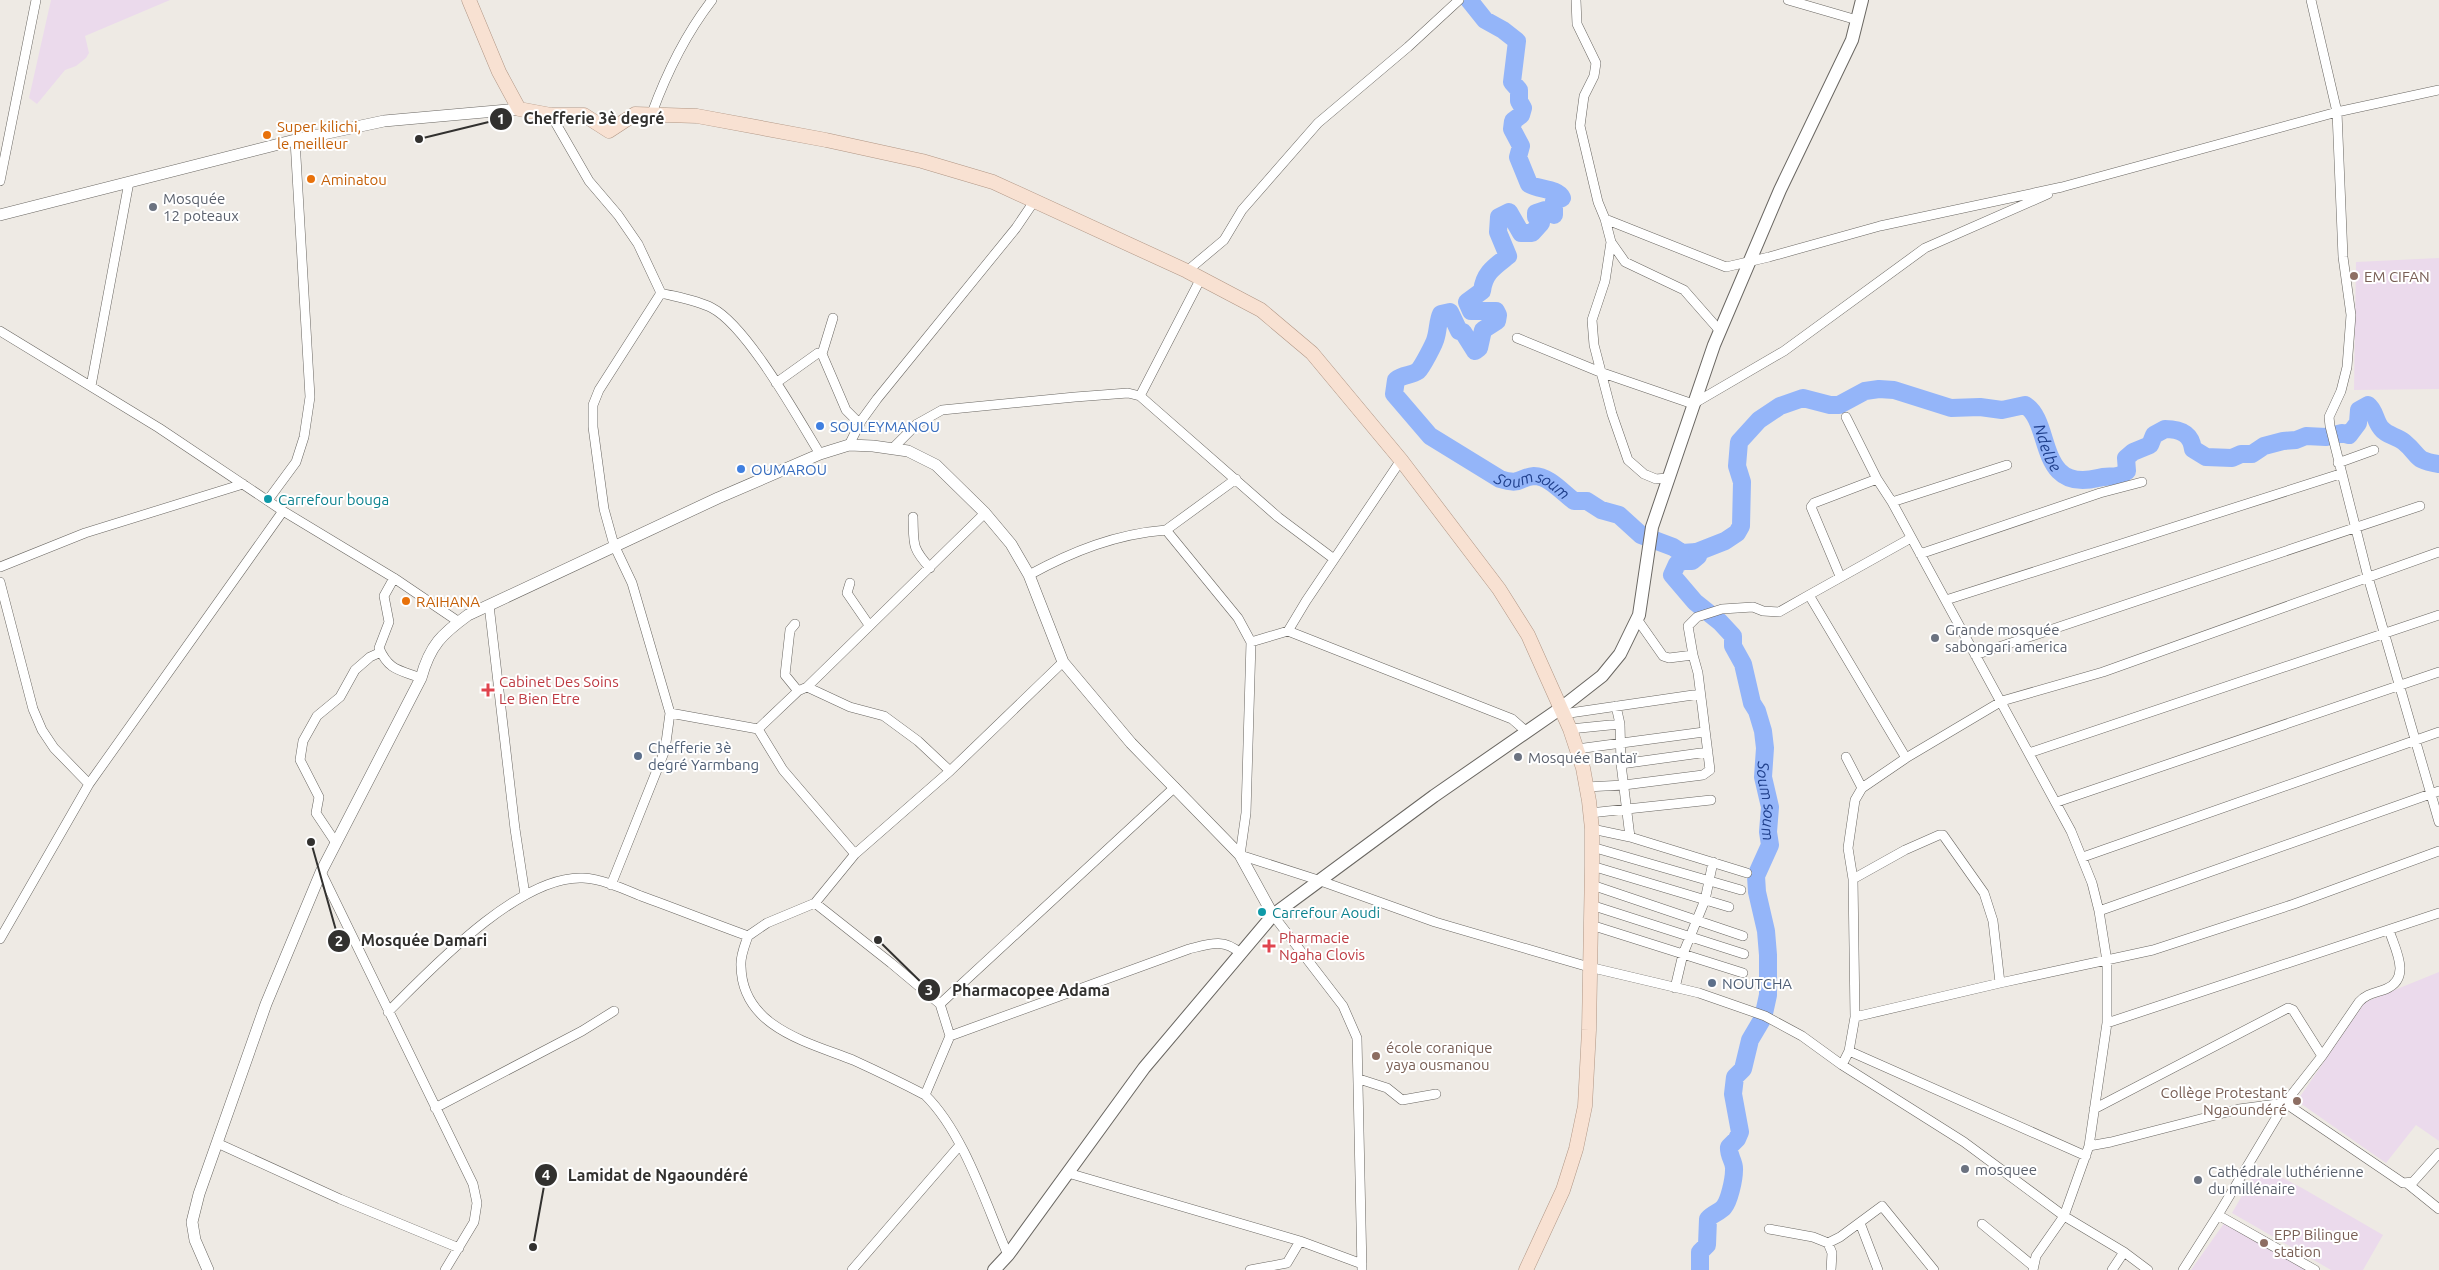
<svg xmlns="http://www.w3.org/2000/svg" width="2439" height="1270" font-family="Ubuntu,sans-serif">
<rect width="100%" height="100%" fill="#eeeae4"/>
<path fill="#ebdaec" d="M51 0H170L85 36 89 53 86 58 76 66 65 70 37 104 29 98Z
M2439 258V389L2354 390 2356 262Z
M2439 972V1141L2416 1125 2386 1163 2297 1101 2365 1002Z
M2259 1166 2302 1188 2383 1235 2363 1270H2331L2232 1213Z
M2225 1222 2309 1270H2191Z"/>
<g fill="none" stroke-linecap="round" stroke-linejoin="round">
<g stroke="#94b5f9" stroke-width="18">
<path id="s1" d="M1469 0 1485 20 1503 30 1517 41 1512 82 1519 90V101L1523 108 1521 115 1513 121 1512 129 1521 146 1518 157 1529 184C1539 190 1557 188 1562 198L1554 201V215L1545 210 1536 213V217L1541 223 1532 233H1521L1509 212 1499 217 1498 232 1508 256C1494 267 1484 273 1482 291L1467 302 1471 311H1496L1498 315 1497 321 1483 330 1479 348 1475 351 1463 332 1459 331 1450 312 1441 314C1438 320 1438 330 1436 337 1435 343 1422 367 1418 371 1411 376 1403 374 1396 380L1394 394 1430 436 1500 479C1522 486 1519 477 1534 476 1549 476 1563 493 1574 501H1587L1601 510 1619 515 1641 535 1673 547 1682 553 1697 552 1698 556 1692 561H1683L1677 564 1672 575 1695 602 1720 622 1733 636V646L1743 664 1752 703 1757 711 1763 731 1765 748 1763 777 1770 807 1768 832 1770 845 1756 876 1757 892 1766 931 1768 955V995L1763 1018 1750 1040 1743 1069 1735 1077 1733 1094 1740 1132 1737 1139 1729 1147C1728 1156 1735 1162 1734 1170 1734 1180 1729 1201 1724 1207 1720 1212 1712 1214 1708 1219L1707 1245 1700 1252V1270"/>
<path id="s2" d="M1697 552 1725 541 1737 533 1741 526 1742 482 1737 466 1739 442 1759 420 1780 406 1803 398 1830 405H1839L1865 391 1879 389 1894 390 1951 408 1980 407 2002 410 2025 405C2053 422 2036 493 2098 478 2110 475 2118 479 2127 471L2126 458 2133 452 2150 445 2154 435 2165 429C2181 429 2191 434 2193 449L2206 457 2232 458 2241 454H2252L2264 446 2283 441 2296 440 2306 436 2326 437 2342 433 2349 435 2358 423 2359 410 2368 405C2375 410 2375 421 2381 428 2387 436 2397 436 2404 442 2421 456 2413 460 2439 464"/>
</g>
<g stroke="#696661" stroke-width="10">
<path id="minor" d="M1576 0 1577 24 1596 63 1594 76 1584 96 1580 126 1598 202 1605 219 1611 242 1605 281 1592 320 1594 345 1612 414 1628 460 1644 474 1656 479 1667 478
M1788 0 1857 20
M2311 0 2337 112 2343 257 2351 315 2347 367 2341 391 2329 417 2330 426 2368 577 2439 822
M652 113C667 72 685 35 712 0
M551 115 589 181 618 215 638 244 661 293C677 297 697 300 712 308 747 326 798 418 820 454
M0 181 36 0
M1605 219 1726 267 1769 257 1880 226 2062 187 2337 112 2439 90
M1611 242 1625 262 1684 290 1720 331
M1187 271 1224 240 1242 210 1318 123 1408 47 1459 0
M833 318 822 354 846 410 860 424
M0 331 159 428 283 511 394 578 459 622
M1517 338 1600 372 1693 404 1784 351 1925 248 2048 194
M776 383 818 353 822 354
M91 386 129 182
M1140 396 1201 278
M1846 417 1877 479 1892 502 2071 831 2092 883 2099 911 2107 961V1023L2089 1146 2064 1216 2036 1256 2033 1270
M849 445 861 421 877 399 1016 228 1035 200
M893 448 917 424 942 410 1075 397 1128 393 1140 396 1278 517 1334 559
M2338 463 2374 450
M268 500 296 462 304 437 310 397 295 140
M1892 502 2007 465
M913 517C914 544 911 547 930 568
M1166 530 1236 479
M1920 554 2100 493 2142 482
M0 567 85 533 243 484
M1029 575C1073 551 1116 534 1166 530L1238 618 1251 642 1246 813 1240 855 1318 880 1435 922 1589 967 1699 993 1765 1016 1802 1036 1842 1065 1964 1142 2064 1216 2124 1252 2148 1270
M1840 576 1811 507 1814 503 1877 479
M394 578 384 596 389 622 379 648C389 671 400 670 421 678
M0 582 33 709 42 730 54 748 89 784
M850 583 847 593 869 625
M1946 600 2340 474
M489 605 515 829 525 895
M795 624 790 630 785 675 798 691
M1288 631 1306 601 1401 460
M1251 642 1288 631 1512 719 1527 732
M1693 655 1688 626 1697 617 1722 609 1753 607 1763 611 1779 612 1809 595
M1975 655 2420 506
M807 687 850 707 884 716 918 741 950 771
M1616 706 1620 724 1621 764 1630 837
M670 713 758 729 783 770 855 854
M1563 714 1700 694
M758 729 798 691 807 687 985 513
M1570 729 1620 724
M1577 749 1704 732
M2029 753 2439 615
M1906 758 1809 595 1911 538
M1621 764 1708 752
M1586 787 1624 785 1703 775 1710 770 1698 673 1693 655 1669 658 1663 656 1637 619
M1862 788 1906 758 2002 701 2103 672 2439 552
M2057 802 2439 672
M1590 813 1711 800
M1592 829 1630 837 1747 873
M336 843 316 813 319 797 300 760 303 741 317 716 340 697 355 670 370 657 381 652
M1592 847 1741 890
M2083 857 2439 732
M1592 866 1729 907
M321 872 473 1184 477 1203 474 1222 445 1270
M1853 879 1905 850 1939 835H1943L1984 893 1993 921 2000 983
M611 885 665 750 670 713 632 583 614 545 604 509 593 427V405L599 390 661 293
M1592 885 1743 936
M815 903 855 854 950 771 1063 662
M1591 905 1744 954
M2099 911 2439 791
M1273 915 1343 1006 1357 1038 1362 1270
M1591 925 1743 973
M0 939 89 784 283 511
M1675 988 1683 954 1705 900 1713 862
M940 1004 1175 787
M388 1012C431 969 519 875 583 878 603 879 624 889 641 896 677 909 712 923 748 936
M1855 1017 2000 983 2153 950 2294 904 2439 851
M2107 1023 2439 913
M1849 1051 2086 1156
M1842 1065 1849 1051 1855 1017 1853 879 1848 848 1855 800 1862 788 1846 757
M1359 1079 1387 1088 1402 1100 1436 1094
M925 1095C902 1083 877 1071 853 1060 807 1042 742 1027 741 966 740 956 745 945 748 936L767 923 815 903 891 963 940 1004 950 1036
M435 1108 582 1031 614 1011
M2094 1109 2288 1008 2293 1010 2322 1056
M217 1143 340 1199 459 1248
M2089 1146 2111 1142 2239 1109 2285 1103 2322 1056 2359 1002C2367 993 2376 993 2386 989 2412 978 2395 949 2389 930
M1068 1173 1300 1241 1362 1264
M2408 1184 2439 1209
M2218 1215 2285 1103 2403 1183 2413 1182 2439 1153
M1860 1223 1878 1270
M1982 1224 2033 1266
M1769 1229 1813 1237 1828 1243 1840 1237 1882 1206 1934 1270
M1828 1243 1832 1253 1831 1270
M1008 1255C986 1205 964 1133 925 1095L950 1036 1189 949C1209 944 1224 938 1240 953
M852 1270 960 1145
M1250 1270 1287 1263 1300 1241
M2112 1270 2124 1252
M2183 1270 2218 1215 2315 1270"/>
</g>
<g stroke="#696661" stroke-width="12">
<path id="tertiary" d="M0 215 295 140 384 121 519 109
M208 1270 195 1240 192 1222 199 1194 266 1004 321 872 421 678C430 645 442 634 468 615L718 498 820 454 849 445 873 446 908 451 936 465 985 513 1011 544 1029 575 1063 662 1131 743 1240 855 1273 915"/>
</g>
<g stroke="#696661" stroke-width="14">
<path id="secondary" d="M994 1270 1008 1255 1144 1068 1273 915 1434 796 1561 708 1602 676 1620 654 1639 615 1652 527 1714 345 1780 190 1852 40 1862 0"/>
</g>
<g stroke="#b09685" stroke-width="15">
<path id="primary" d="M469 0 499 72 519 109 551 115H584L609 131 635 114 697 116 826 140 922 161 993 182 1187 271 1261 310 1312 353 1401 460 1499 589 1528 635 1570 729 1583 768 1589 801 1592 829V866L1589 1030 1585 1106 1576 1149 1563 1190 1526 1270"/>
</g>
<use href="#minor" stroke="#fff" stroke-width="9"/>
<use href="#tertiary" stroke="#fff" stroke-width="11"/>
<use href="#secondary" stroke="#fff" stroke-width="12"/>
<use href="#primary" stroke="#f8e1d2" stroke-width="14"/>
</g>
<g fill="#e8710a" stroke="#fff" stroke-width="2">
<circle cx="267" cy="135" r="5"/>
<circle cx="311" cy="179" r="5"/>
<circle cx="406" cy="601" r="5"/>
</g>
<g fill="#6b7280" stroke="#fff" stroke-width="2">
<circle cx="153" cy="207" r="5"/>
<circle cx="1935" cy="638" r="5"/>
<circle cx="1518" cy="757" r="5"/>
<circle cx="1965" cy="1169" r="5"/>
<circle cx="2198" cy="1180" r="5"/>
</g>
<g fill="#8d6e63" stroke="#fff" stroke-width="2">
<circle cx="2354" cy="276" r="5"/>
<circle cx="1376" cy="1056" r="5"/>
<circle cx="2297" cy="1101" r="5"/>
<circle cx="2264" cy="1243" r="5"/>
</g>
<g fill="#3f7fe0" stroke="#fff" stroke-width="2">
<circle cx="820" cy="426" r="5"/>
<circle cx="741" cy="469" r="5"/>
</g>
<g fill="#0f9aa8" stroke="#fff" stroke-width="2">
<circle cx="268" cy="499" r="5"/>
<circle cx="1262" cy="912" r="5"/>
</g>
<g fill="#e0444e" stroke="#fff" stroke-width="2">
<path d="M485.5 682.5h5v5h5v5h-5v5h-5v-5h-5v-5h5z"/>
<path d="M1266.5 938.5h5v5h5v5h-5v5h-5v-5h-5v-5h5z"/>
</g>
<g fill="#5c6f8a" stroke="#fff" stroke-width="2">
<circle cx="638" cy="756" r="5"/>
<circle cx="1712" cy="983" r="5"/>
</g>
<g text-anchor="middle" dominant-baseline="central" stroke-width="4" stroke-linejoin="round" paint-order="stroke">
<g font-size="15" fill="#c56008" stroke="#fff" text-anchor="start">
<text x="277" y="126">Super kilichi,<tspan x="277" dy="17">le meilleur</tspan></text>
<text x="321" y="179">Aminatou</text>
<text x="416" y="601">RAIHANA</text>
</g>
<g font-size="15" fill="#5b616d" stroke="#fff" text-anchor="start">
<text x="163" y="198">Mosquée<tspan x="163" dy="17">12 poteaux</tspan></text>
<text x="1945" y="629">Grande mosquée<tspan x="1945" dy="17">sabongari america</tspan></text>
<text x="1528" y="757">Mosquée Bantaï</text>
<text x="1975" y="1169">mosquee</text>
<text x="2208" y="1171">Cathédrale luthérienne<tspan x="2208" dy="17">du millénaire</tspan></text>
</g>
<g font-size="15" fill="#785e54" stroke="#fff" text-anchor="start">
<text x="2364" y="276">EM CIFAN</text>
<text x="1386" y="1047">école coranique<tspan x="1386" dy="17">yaya ousmanou</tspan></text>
<text x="2287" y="1092" text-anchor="end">Collège Protestant<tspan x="2287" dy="17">Ngaoundéré</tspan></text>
<text x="2274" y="1234">EPP Bilingue<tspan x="2274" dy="17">station</tspan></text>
</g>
<g font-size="15" fill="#366cbe" stroke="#fff" text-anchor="start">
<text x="830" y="426">SOULEYMANOU</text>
<text x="751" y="469">OUMAROU</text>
</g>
<g font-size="15" fill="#0d838f" stroke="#fff" text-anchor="start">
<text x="278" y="499">Carrefour bouga</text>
<text x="1272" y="912">Carrefour Aoudi</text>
</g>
<g font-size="15" fill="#be3a42" stroke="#fff" text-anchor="start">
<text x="499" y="681">Cabinet Des Soins<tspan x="499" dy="17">Le Bien Etre</tspan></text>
<text x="1279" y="937">Pharmacie<tspan x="1279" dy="17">Ngaha Clovis</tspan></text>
</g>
<g font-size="15" fill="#4e5e75" stroke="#fff" text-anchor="start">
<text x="648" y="747">Chefferie 3è<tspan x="648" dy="17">degré Yarmbang</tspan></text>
<text x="1722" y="983">NOUTCHA</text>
</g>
<g font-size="16" font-style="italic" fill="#1f3f8c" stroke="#fff">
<text stroke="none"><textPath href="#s2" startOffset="496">Ndelbe</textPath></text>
<text stroke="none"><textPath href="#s1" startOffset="891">Soum soum</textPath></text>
<text stroke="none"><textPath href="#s1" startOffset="1375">Soum soum</textPath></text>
</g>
</g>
<path fill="none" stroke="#32312f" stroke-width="2" d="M419 139L501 119M311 842L339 941M878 940L929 990M533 1247L546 1175"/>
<g fill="#32312f" stroke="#fff" stroke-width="2">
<circle cx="419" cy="139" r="5"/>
<circle cx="311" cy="842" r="5"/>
<circle cx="878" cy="940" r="5"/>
<circle cx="533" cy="1247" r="5"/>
<circle cx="501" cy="119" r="12"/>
<circle cx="339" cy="941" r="12"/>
<circle cx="929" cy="990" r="12"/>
<circle cx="546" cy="1175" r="12"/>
</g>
<g font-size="15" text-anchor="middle" font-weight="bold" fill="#fff">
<text x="501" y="124">1</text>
<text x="339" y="946">2</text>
<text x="929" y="995">3</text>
<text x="546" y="1180">4</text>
</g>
<g font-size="16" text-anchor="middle" font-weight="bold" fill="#32312f" stroke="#fff" stroke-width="4" stroke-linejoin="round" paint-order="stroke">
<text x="594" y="124">Chefferie 3è degré</text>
<text x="424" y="946">Mosquée Damari</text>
<text x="1031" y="996">Pharmacopee Adama</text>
<text x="658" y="1181">Lamidat de Ngaoundéré</text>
</g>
</svg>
